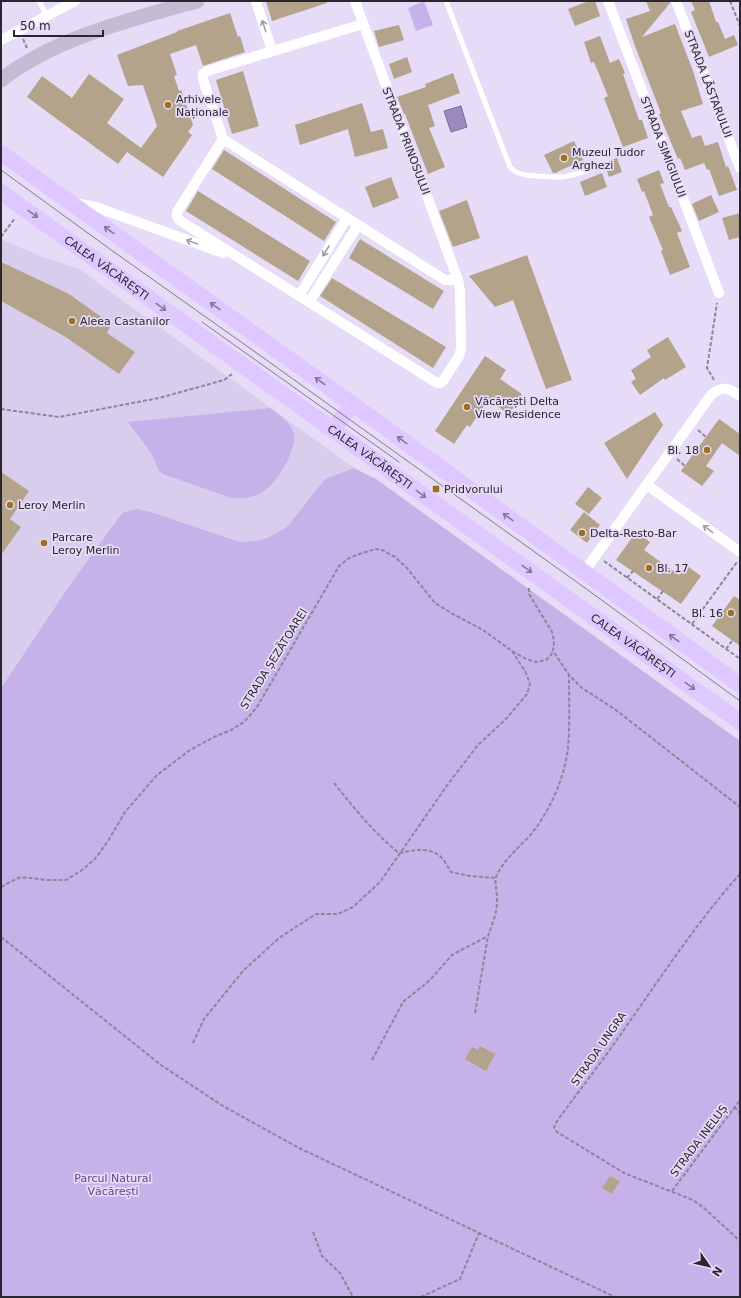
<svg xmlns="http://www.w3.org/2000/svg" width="741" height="1298" font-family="'DejaVu Sans',sans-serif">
<rect width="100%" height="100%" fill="#e6dcf7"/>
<path fill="#d9cdee" d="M1 239 43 257 79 269 354 468 325 479 287 527 268 538 254 541 240 542 151 512 122 513 67 589 1 688Z"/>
<path fill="#c6b1e8" d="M424 1 433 25 416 31 408 8Z
M270 408C279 415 291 422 294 434 297 451 275 486 261 493 251 498 241 499 231 498L163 474 159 471 151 453 128 422Z
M354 468 376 479 740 741V1297H1V688L67 589 122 513 137 509 151 512 240 542 254 541 268 538 287 527 325 479Z"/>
<path fill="#9d88bf" stroke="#7a6b94" d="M461 106 467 127 451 132 444 111Z"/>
<path fill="#b2a38a" d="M266 1H327V3L272 21Z
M589 1H595L600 16 575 26 568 9Z
M646 1H670V3L642 37 675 24 693 71 703 104 681 111 692 138 701 135 705 146 718 142 726 167 728 166 737 190 719 196 709 169 707 170 704 163 685 170 680 158 678 159 659 114 661 113 635 46 626 19 650 11Z
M691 1H709L716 22H718L725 39 734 35 738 45 709 57 691 12 695 10Z
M230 13 238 37 240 36 245 52 203 66 196 45 170 54 177 75 174 76 179 91 181 90 193 125 188 132 192 135 163 177 127 152 118 164 27 97 42 76 72 98 89 74 124 99 107 123 141 148 157 126 143 85 128 86 117 55 177 32V31Z
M399 25 404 40 379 47 374 31Z
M600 36 610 63 619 59 625 73 623 74 639 120H642L648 138 623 147 604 98 608 96 594 62 591 63 584 42Z
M407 57 412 72 394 79 389 64Z
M243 71 259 126 232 134 216 80Z
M453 73 460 93 428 105 435 126 429 128 445 167 428 174 405 114H404L397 97 426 87 425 84Z
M362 103 371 132 383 129 388 148 355 157 348 129 300 145 295 125Z
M574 141 583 160 555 173H553L544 155Z
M224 150 336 222 324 241 212 169Z
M617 158 622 172 609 177 604 163Z
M659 170 664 183 660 184 669 207H671L682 231 677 233 690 267 670 275 661 251 663 250 649 217 653 215 644 191 642 192 637 179Z
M602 173 607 187 585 196 580 182Z
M391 177 399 198 373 208 365 187Z
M198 191 310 261 298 281 186 211Z
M711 195 719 212 699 221 692 204Z
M467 200 480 238 453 247 439 211Z
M740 213V237L729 240 722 218Z
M360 239 444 291 433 309 349 258Z
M527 255 572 380 546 389 513 300 495 307 469 276Z
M1 262 69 294 111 324 107 333 135 352 119 374 64 336 1 301Z
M332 278 446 347 433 368 320 296Z
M668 337 686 367 665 380 664 378 640 395 631 382 636 379 631 370 651 357 647 350Z
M485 356 506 370 500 379 522 394 509 414 488 400 470 427 467 425 454 444 435 431Z
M655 412 663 425 627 479 604 443Z
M719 419 740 434V456L722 443 706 466 714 471 702 486 681 471Z
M1 472 29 491 10 519 21 527 1 555Z
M588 487 602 498 589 514 575 504Z
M584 512 600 525 587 543 570 530Z
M636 532 650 542 644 550 679 575 686 565 701 576 681 604 616 560Z
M734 596 740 600V646L712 626Z
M480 1046 495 1054 486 1071 465 1059 472 1047 478 1050Z
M610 1176 620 1181 612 1194 602 1188Z"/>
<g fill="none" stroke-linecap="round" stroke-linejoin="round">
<path stroke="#8d8699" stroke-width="2" stroke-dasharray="4 2" stroke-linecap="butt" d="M730 1 740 26
M23 39 27 48
M1 237 15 218
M714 380 707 368 717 303
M1 409 59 417 159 398 224 380 232 374
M698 430 706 437
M677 459 685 466
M604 561 740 659
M627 578 633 571
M529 588V594L552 632 554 641 553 651 569 675 582 688 616 710 740 807
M657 599 663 591
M692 624 737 562
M726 649 732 641
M334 783C354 808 374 833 399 853 414 850 430 846 442 858 445 862 448 867 451 872L470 876 496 878
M740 874C690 930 650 994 606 1055 590 1077 573 1099 557 1121L554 1127 557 1132 624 1173 693 1200 704 1208 740 1241
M1 887 12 881 21 877 47 880H66L82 870 95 859 108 841 125 812 157 775 190 750 214 737 231 730 244 722 257 707 339 566 349 558 362 553 376 549 382 550 395 557 407 568 435 603 453 614 483 630 512 651 526 659 536 662 546 660 551 655 553 651
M1 937 161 1065 223 1106 299 1148 615 1297
M475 1013 488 936
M193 1043 204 1019 243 971 279 938 316 914H338L353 907 380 882 448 784 478 745 506 719 527 694 530 684 526 673 512 651
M372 1060 403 1002 430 980 452 955 488 936C492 925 497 913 497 901 498 894 494 883 496 877 505 856 526 843 538 825 553 803 565 775 568 748 570 724 569 699 569 675
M734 1107 740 1113
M672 1191 740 1100
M313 1232 322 1256 340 1273 353 1297
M421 1297 460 1279 479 1233"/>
<path stroke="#fff" stroke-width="5" d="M39 1 47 16
M446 1 510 167 516 172 525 175 550 177H564L587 171"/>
<path stroke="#fff" stroke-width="10" d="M256 1 272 51
M608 1 719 293
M676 1 740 168
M1 40 75 1
M223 139 177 212V217L179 220 437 383H440L443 381 459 356 461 349 460 291 458 280 355 1
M223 139 437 275 445 280H458
M223 139 203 79V74L207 71 363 24
M75 203 96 207 223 253
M299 296 347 218
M309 302 358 225
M647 485 740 552
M584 572 711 395C722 385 729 388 740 396"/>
<path stroke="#c5bbd4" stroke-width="15" d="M1 80C54 38 133 19 197 1"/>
<g stroke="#dec8ff" stroke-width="16">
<path d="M1 153 376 421 740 685"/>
<path id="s1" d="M1 192 740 722"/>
<path d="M333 430 352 404"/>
</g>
<path stroke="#817a8c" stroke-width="1" d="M1 170 114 252 258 354 592 593 740 701
M202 322 399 462"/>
</g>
<defs><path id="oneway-shaft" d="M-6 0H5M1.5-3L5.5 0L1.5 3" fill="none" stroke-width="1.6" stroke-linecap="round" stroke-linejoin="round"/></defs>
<g stroke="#9f9da2">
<use href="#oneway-shaft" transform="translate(264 26) rotate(-108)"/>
<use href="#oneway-shaft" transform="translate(192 242) rotate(-160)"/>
<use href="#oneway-shaft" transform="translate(326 251) rotate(122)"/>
<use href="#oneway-shaft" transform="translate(708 529) rotate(-144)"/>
</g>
<g stroke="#847798">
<use href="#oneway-shaft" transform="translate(33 214) rotate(36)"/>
<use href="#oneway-shaft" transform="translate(109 230) rotate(-144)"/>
<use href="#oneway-shaft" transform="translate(215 306) rotate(-144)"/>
<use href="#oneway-shaft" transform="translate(161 307) rotate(36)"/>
<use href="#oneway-shaft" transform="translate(320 381) rotate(-144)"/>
<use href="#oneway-shaft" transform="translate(402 440) rotate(-144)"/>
<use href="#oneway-shaft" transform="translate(421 494) rotate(36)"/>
<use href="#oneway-shaft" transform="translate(508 517) rotate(-144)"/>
<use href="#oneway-shaft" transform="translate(527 569) rotate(36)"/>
<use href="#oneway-shaft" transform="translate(674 638) rotate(-144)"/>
<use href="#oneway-shaft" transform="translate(690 686) rotate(36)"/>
</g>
<g fill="#9b711f" stroke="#e6dcf7" stroke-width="1.5">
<circle cx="168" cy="105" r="4"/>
<circle cx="564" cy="158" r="4"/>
<circle cx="72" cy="321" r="4"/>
<circle cx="467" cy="407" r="4"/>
<circle cx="707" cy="450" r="4"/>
<rect x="432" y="485" width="8" height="8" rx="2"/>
<circle cx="10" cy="505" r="4"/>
<circle cx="582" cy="533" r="4"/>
<circle cx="44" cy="543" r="4"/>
<circle cx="649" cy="568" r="4"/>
<circle cx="731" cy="613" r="4"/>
</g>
<g text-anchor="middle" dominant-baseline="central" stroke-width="3.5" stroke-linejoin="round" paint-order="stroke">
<g font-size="11" fill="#2a2630" stroke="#e6dcf7">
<text transform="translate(708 84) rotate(69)">STRADA LĂSTARULUI</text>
<text transform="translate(406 141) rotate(69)">STRADA PRINOSULUI</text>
<text transform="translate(663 147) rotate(69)">STRADA SIMIGIULUI</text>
<text stroke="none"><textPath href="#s1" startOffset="130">CALEA VĂCĂREȘTI</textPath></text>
<text stroke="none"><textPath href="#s1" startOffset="454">CALEA VĂCĂREȘTI</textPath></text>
<text stroke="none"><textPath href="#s1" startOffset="778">CALEA VĂCĂREȘTI</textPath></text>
<text transform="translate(274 659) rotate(-58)">STRADA ȘEZĂTOAREI</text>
<text transform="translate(599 1049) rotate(-55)">STRADA UNGRA</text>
<text transform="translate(699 1141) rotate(-53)">STRADA INELUȘ</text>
</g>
<g font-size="11" fill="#2a2630" stroke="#e6dcf7" text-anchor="start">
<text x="176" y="99">Arhivele<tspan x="176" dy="13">Naționale</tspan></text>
<text x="572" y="152">Muzeul Tudor<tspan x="572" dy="13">Arghezi</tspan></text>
<text x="80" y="321">Aleea Castanilor</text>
<text x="475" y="401">Văcărești Delta<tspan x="475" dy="13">View Residence</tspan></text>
<text x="699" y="450" text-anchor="end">Bl. 18</text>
<text x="444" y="489">Pridvorului</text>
<text x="18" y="505">Leroy Merlin</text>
<text x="590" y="533">Delta-Resto-Bar</text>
<text x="52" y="537">Parcare<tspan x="52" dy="13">Leroy Merlin</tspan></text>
<text x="657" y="568">Bl. 17</text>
<text x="723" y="613" text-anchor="end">Bl. 16</text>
</g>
<g font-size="11" fill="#63458c" stroke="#e6dcf7">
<text x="113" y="1178">Parcul Natural<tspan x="113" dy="13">Văcărești</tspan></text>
</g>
</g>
<rect width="741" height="1298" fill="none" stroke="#2a2630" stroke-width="4"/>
<g transform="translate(709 1266) rotate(124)" stroke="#e6dcf7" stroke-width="3" paint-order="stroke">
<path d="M0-3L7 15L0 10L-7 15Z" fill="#2a2630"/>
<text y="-6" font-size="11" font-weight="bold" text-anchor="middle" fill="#2a2630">N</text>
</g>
<path d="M14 30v6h89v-6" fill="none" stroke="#2a2630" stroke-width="2"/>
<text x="20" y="30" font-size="12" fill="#2a2630" stroke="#e6dcf7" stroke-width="3" paint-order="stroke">50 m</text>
</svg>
